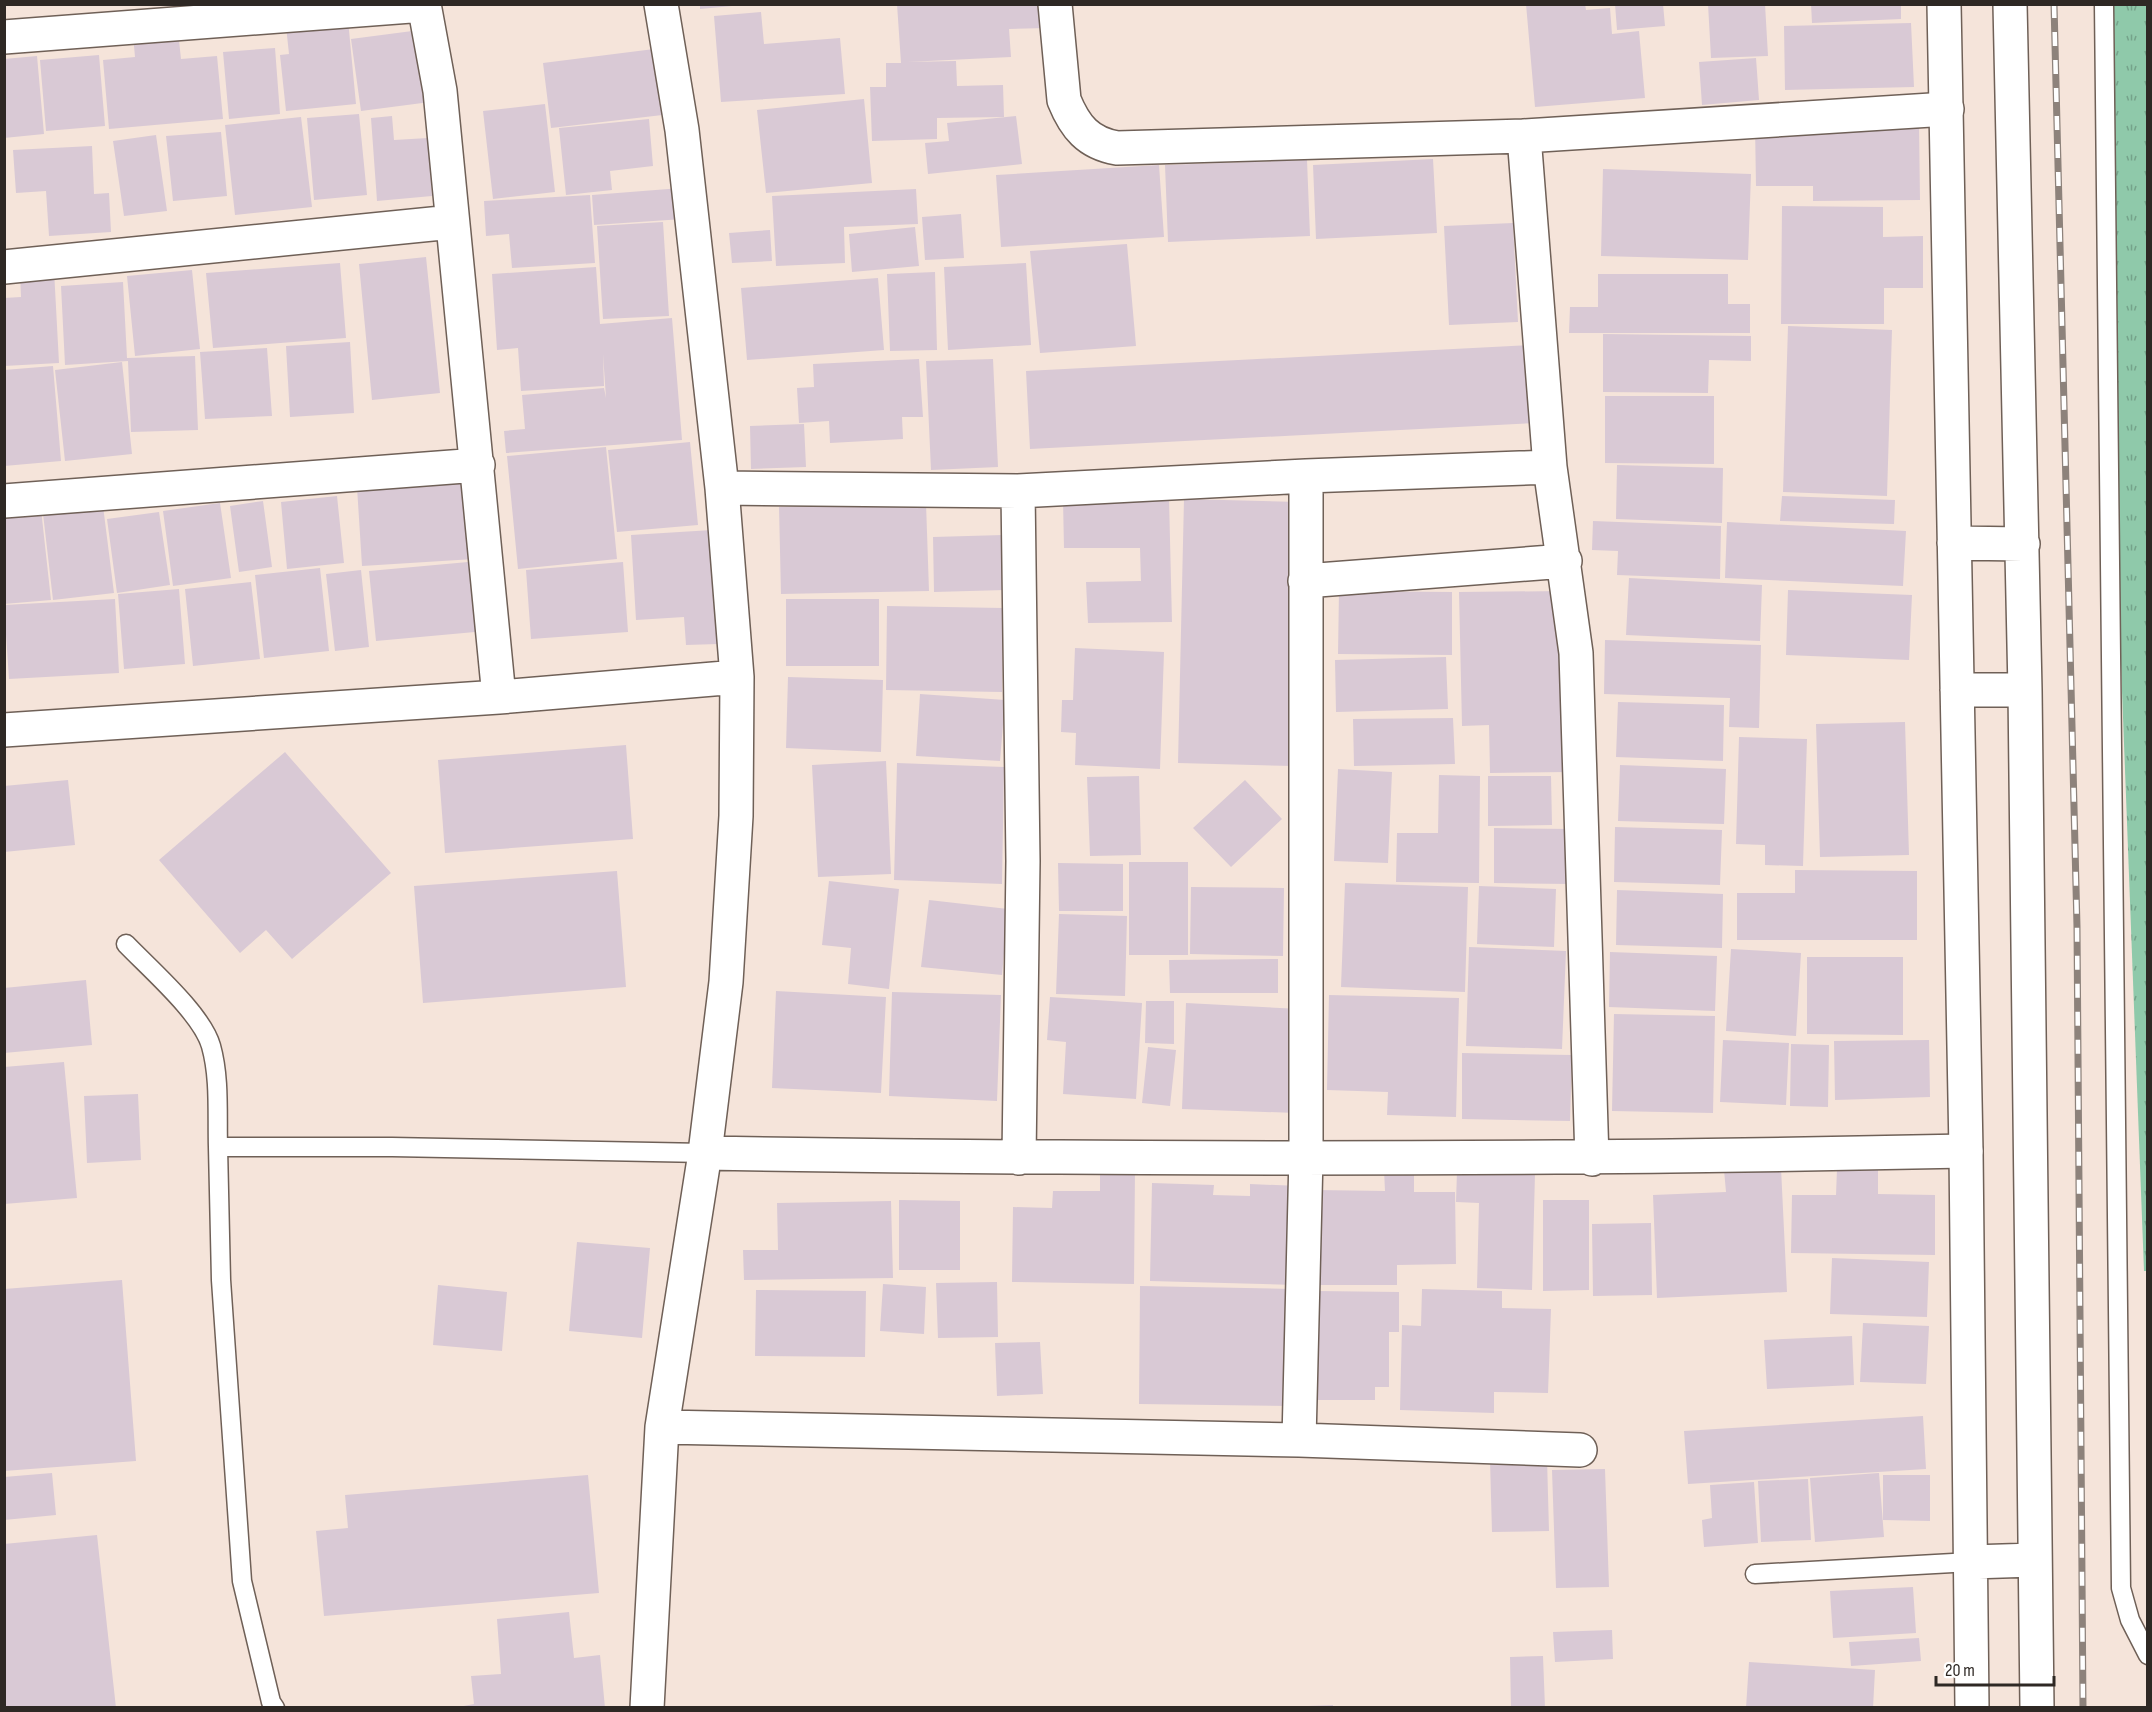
<svg xmlns="http://www.w3.org/2000/svg" width="2152" height="1712" font-family="'Sofia Sans Condensed',sans-serif">
<defs>
<pattern id="grass-tufts" width="24" height="20" patternUnits="userSpaceOnUse" patternTransform="scale(1.5)"><rect width="24" height="20" fill="#8fc9aa"/><path d="M3 7l-1-3M5 7V3M7 7l1-3M15 17l-1-3M17 17v-4M19 17l1-3" fill="none" stroke="#75a38a"/></pattern>
</defs>
<rect width="100%" height="100%" fill="#f5e4da"/>
<path fill="url(#grass-tufts)" d="M2096 5H2148L2147 1271H2144Z"/>
<path fill="#d9c9d5" d="M700 4H732V6L700 9Z
M897 4H1046L1047 28 1009 29 1011 57 907 62 956 61 957 86 1003 85 1004 117 937 118V139L872 141 870 87H886V63H901Z
M1526 4H1585L1586 10 1610 8 1612 34 1639 31 1645 98 1535 107Z
M1615 4H1663L1665 26 1617 30Z
M1708 4H1765L1768 56 1711 58Z
M1811 4H1901V19L1812 23Z
M761 12 764 44 840 38 845 94 721 102 714 16Z
M348 20 356 104 286 111 280 55 289 54 286 26Z
M1911 23 1914 87 1785 90 1784 26Z
M420 30 430 102 361 111 351 39Z
M178 31 181 59 217 56 223 119 109 129 103 60 135 57 133 35Z
M275 48 280 114 229 119 223 52Z
M662 48 671 114 551 128 543 63Z
M99 55 105 126 46 131 40 60Z
M37 56 44 134 4 138V59Z
M1756 58 1759 100 1702 105 1699 62Z
M864 99 872 183 766 193 757 110Z
M545 104 555 192 493 199 483 111Z
M359 114 367 195 314 200 307 118Z
M392 116 394 140 428 138 432 196 377 201 371 118Z
M1016 116 1022 164 928 174 925 143 949 141 947 123Z
M301 117 312 207 235 215 225 125Z
M649 119 653 166 610 171 612 190 566 195 559 128Z
M1919 124 1920 200 1813 201V186H1756L1755 125Z
M221 132 227 196 173 201 166 136Z
M156 135 167 211 124 216 113 141Z
M92 146 94 194 109 193 111 232 49 236 46 191 16 193 13 150Z
M1433 159 1437 233 1316 239 1313 165Z
M1307 160 1310 236 1168 242 1165 165Z
M1159 165 1164 237 1001 247 996 175Z
M1603 169 1751 174 1748 260 1601 256Z
M681 188 683 219 594 225 592 195Z
M916 189 918 224 844 227 845 263 776 266 772 196Z
M590 195 595 263 512 268 509 234 486 236 484 201Z
M1782 206 1883 207V237L1923 236V288H1884V324H1781Z
M961 214 964 258 925 260 922 217Z
M663 222 669 316 603 319 597 226Z
M1513 223 1518 322 1449 325 1444 226Z
M915 227 919 266 852 272 849 234Z
M770 230 772 261 732 263 729 233Z
M1127 244 1136 346 1040 353 1030 251Z
M426 257 440 393 372 400 359 264Z
M340 263 346 338 213 348 206 273Z
M1026 263 1031 345 948 350 944 267Z
M596 267 600 324 672 318 682 440 506 453 504 431 525 429 522 395 604 388 606 398 603 354 604 386 521 391 518 348 497 350 492 274Z
M54 270 59 363 4 366V298L21 297 20 272Z
M192 270 200 349 135 356 127 276Z
M935 272 937 350 890 351 887 274Z
M1598 274H1728V304H1750V333H1569L1570 307H1598Z
M878 278 884 350 747 360 741 288Z
M123 282 127 358 195 356 198 430 131 432 128 361 65 365 61 286Z
M1788 326 1892 330 1887 496 1783 492Z
M1603 334 1751 336V361L1709 360 1708 393 1603 392Z
M350 342 354 413 290 417 286 346Z
M1532 345 1536 423 1030 449 1026 371Z
M267 348 272 416 205 419 200 352Z
M919 359 923 417H902L903 439 830 443 829 421 799 423 797 388 814 387 813 364Z
M993 359 998 467 931 470 926 361Z
M122 362 132 454 65 461 55 370Z
M53 366 61 461 4 466V370Z
M1605 396H1714V464L1605 463Z
M804 424 806 467 751 469 750 426Z
M690 442 698 525 617 532 608 450Z
M606 447 617 559 518 569 507 456Z
M1617 465 1723 468 1722 523 1616 519Z
M468 480 474 559 362 566 357 487Z
M337 496 344 563 287 569 281 502Z
M1782 496 1895 500 1894 524 1780 521Z
M102 498 114 593 53 600 42 505Z
M1169 498 1172 622 1088 623 1086 582 1141 581 1140 548H1064L1063 500Z
M1184 499 1298 502 1293 766 1178 763Z
M263 501 272 567 239 572 230 506Z
M220 503 231 578 173 586 163 511Z
M926 503 929 591 781 594 779 507Z
M41 509 51 600 4 604V513Z
M159 512 170 585 117 593 107 519Z
M1593 521 1721 526 1720 579 1617 575 1618 551 1592 550Z
M1727 522 1906 531 1903 586 1725 578Z
M712 530 718 644 686 645 684 617 636 620 631 535Z
M1003 535 1005 590 934 592 933 537Z
M479 561 486 631 376 641 369 571Z
M623 562 628 632 531 639 526 570Z
M320 568 329 651 264 658 255 575Z
M361 570 369 647 335 651 326 574Z
M1629 578 1762 585 1760 641 1626 635Z
M251 582 260 659 193 666 185 589Z
M179 589 185 664 124 669 118 594Z
M1788 590 1912 595 1909 660 1786 655Z
M1339 591 1452 592V655L1338 654Z
M1563 591 1567 772 1490 773 1489 725 1462 726 1459 592Z
M115 599 119 673 9 679 4 605Z
M786 599H879V666H786Z
M887 606 1003 608 1002 692 886 690Z
M1605 640 1761 645 1759 728 1729 727 1730 698 1604 694Z
M1075 648 1164 652 1160 769 1075 765 1076 733 1061 732 1062 700H1073Z
M1446 657 1448 709 1336 712 1335 660Z
M788 677 883 680 881 752 786 748Z
M920 694 1005 700 1000 761 916 756Z
M1618 702 1724 705 1723 761 1616 757Z
M1453 718 1455 764 1354 766 1353 719Z
M1905 722 1909 855 1820 857 1816 724Z
M1739 737 1807 739 1803 866 1765 865V845L1736 844Z
M626 745 633 839 445 853 438 760Z
M285 752 391 873 292 959 266 930 240 953 159 860Z
M886 761 891 874 818 877 812 765Z
M897 763 1004 767 1002 884 894 880Z
M1620 765 1726 769 1724 824 1618 821Z
M1338 769 1392 772 1388 863 1334 861Z
M1439 775 1480 776 1479 883 1396 882 1397 833H1438Z
M1139 776 1141 855 1090 856 1087 777Z
M1488 776H1551L1552 825 1488 826Z
M68 780 75 845 4 852V786Z
M1245 780 1282 819 1231 867 1193 828Z
M1615 827 1722 830 1720 885 1614 882Z
M1494 828 1571 829V884L1494 883Z
M1129 862H1188V955H1129Z
M1058 863 1123 864V911H1059Z
M1795 870 1917 871V940H1737V893H1795Z
M617 871 626 987 423 1003 414 886Z
M829 881 899 889 889 989 848 984 851 948 822 945Z
M1345 883 1468 887 1465 992 1341 987Z
M1479 886 1556 889 1554 947 1477 944Z
M1191 887 1284 888 1283 956 1190 954Z
M1617 890 1723 894 1722 948 1616 945Z
M929 900 1008 909 1002 975 921 967Z
M1059 914 1127 916 1125 996 1056 994Z
M1469 947 1566 951 1562 1049 1466 1046Z
M1731 949 1801 953 1796 1036 1726 1031Z
M1610 952 1717 956 1715 1011 1609 1007Z
M1807 957H1903V1035L1807 1034Z
M1278 959V993H1170L1169 960Z
M86 980 92 1045 4 1053V988Z
M776 991 886 997 881 1093 772 1088Z
M892 992 1001 995 997 1101 889 1096Z
M1329 995 1459 998 1456 1117 1387 1115 1388 1092 1327 1090Z
M1050 997 1142 1003 1136 1099 1063 1094 1066 1042 1047 1040Z
M1146 1001H1174V1044L1145 1043Z
M1186 1003 1300 1009 1296 1113 1182 1109Z
M1614 1014 1715 1016 1713 1113 1612 1111Z
M1723 1040 1789 1043 1786 1105 1720 1102Z
M1929 1040 1930 1097 1835 1100 1834 1041Z
M1791 1044 1829 1045 1828 1107 1790 1106Z
M1148 1047 1176 1050 1170 1106 1142 1103Z
M1462 1053 1572 1055 1570 1121 1462 1119Z
M64 1062 77 1198 4 1204V1067Z
M138 1094 141 1160 87 1163 84 1096Z
M1100 1168 1135 1169 1134 1284 1012 1282 1013 1207 1052 1208 1053 1191H1100Z
M1781 1168 1787 1292 1657 1298 1653 1195 1726 1192 1724 1170Z
M1837 1169 1878 1170V1194L1935 1195V1255L1791 1253 1792 1195H1836Z
M1384 1170H1414V1192H1455L1456 1264 1397 1265V1285H1317L1315 1190 1385 1191Z
M1457 1171 1535 1173 1532 1290 1477 1288 1479 1203 1456 1202Z
M1152 1183 1214 1185 1213 1195 1250 1196V1184L1299 1186 1297 1285 1150 1281Z
M899 1200 960 1201V1270H899Z
M1543 1200H1589V1290L1543 1291Z
M891 1201 893 1278 744 1280 743 1250H778L777 1203Z
M1651 1223 1652 1295 1593 1296 1592 1224Z
M577 1242 650 1248 642 1338 569 1331Z
M1832 1258 1929 1262 1927 1317 1830 1314Z
M122 1280 136 1461 4 1471V1289Z
M997 1282 998 1337 938 1338 936 1283Z
M883 1284 926 1287 924 1334 880 1331Z
M438 1285 507 1292 502 1351 433 1345Z
M1140 1286 1292 1289 1291 1406 1139 1404Z
M1422 1289 1502 1291V1308L1551 1309 1548 1393 1494 1392V1413L1400 1410 1402 1325 1421 1326Z
M756 1290 866 1291 865 1357 755 1356Z
M1316 1291 1399 1292V1332H1389V1387H1375V1400H1316Z
M1863 1323 1929 1326 1926 1384 1860 1382Z
M1852 1336 1854 1385 1767 1389 1764 1340Z
M1040 1342 1043 1394 997 1396 995 1343Z
M1923 1416 1926 1469 1688 1484 1684 1431Z
M1547 1458 1549 1531 1492 1532 1490 1460Z
M1605 1469 1609 1587 1556 1588 1552 1470Z
M52 1473 56 1515 4 1520V1477Z
M1879 1473 1884 1537 1815 1542 1810 1478Z
M588 1475 599 1593 324 1616 316 1531 348 1528 345 1495Z
M1883 1475H1930V1521L1883 1520Z
M1808 1479 1811 1540 1761 1542 1758 1481Z
M1754 1482 1758 1543 1704 1547 1702 1520 1712 1518 1710 1485Z
M97 1535 116 1708H4V1544Z
M1913 1587 1916 1633 1833 1638 1830 1591Z
M569 1612 574 1658 600 1655 605 1708H453L474 1704 471 1676 501 1674 497 1619Z
M1612 1630 1613 1659 1555 1662 1553 1632Z
M1919 1638 1921 1661 1851 1666 1849 1642Z
M1543 1656 1545 1708H1511L1510 1657Z
M1749 1662 1875 1670 1873 1708H1746Z
M1333 1705V1708H1308V1706Z"/>
<g fill="none" stroke-linecap="round" stroke-linejoin="round">
<g stroke="#6f6057" stroke-width="21">
<path id="service" d="M2104 4 2121 1588 2130 1620 2148 1655
M126 944C150 969 202 1014 211 1046 220 1078 217 1114 218 1147
M1755 1574 1971 1562
M275 1708 271 1702 242 1581 221 1280 218 1147H392L705 1153"/>
</g>
<g stroke="#6f6057" stroke-width="36">
<path id="minor" d="M424 4 440 91 499 697
M1055 4 1064 100C1075 127 1088 143 1117 148L1524 136 1947 109
M4 37 424 5
M1524 136 1550 467 1576 653 1592 1159
M4 267 452 222
M722 488 1018 491 1306 476 1550 467
M1018 491 1023 861 1019 1158
M4 501 478 465
M1305 581 1565 561
M4 730 499 697 737 677
M705 1153C1125 1160 1545 1160 1966 1151
M662 1427 1299 1440 1580 1450
M1299 1440 1306 1156V476
M647 1708 662 1427 705 1153 726 982 736 816 737 677 722 488 682 130 661 4"/>
</g>
<g stroke="#6f6057" stroke-width="36">
<path id="trunk" d="M1944 4 1966 1151 1972 1708
M2010 4 2025 690 2037 1708
M1954 543 2023 544
M1957 690H2025
M1971 1562 2035 1560"/>
</g>
<use href="#service" stroke="#fff" stroke-width="18"/>
<use href="#minor" stroke="#fff" stroke-width="33"/>
<use href="#trunk" stroke="#fff" stroke-width="33"/>
<g stroke="#8d827b" stroke-width="7">
<path id="rail" d="M2054 4 2077 927 2083 1708"/>
</g>
<use href="#rail" stroke="#fff" stroke-width="4.5" stroke-dasharray="14" stroke-linecap="butt"/>
</g>
<rect width="2152" height="1712" fill="none" stroke="#2e2824" stroke-width="12"/>
<path d="M1936 1676v9h118v-9" fill="none" stroke="#2e2824" stroke-width="3"/>
<text x="1945" y="1676" font-size="18" fill="#2e2824" stroke="#ffffff" stroke-width="4.5" paint-order="stroke">20 m</text>
</svg>
